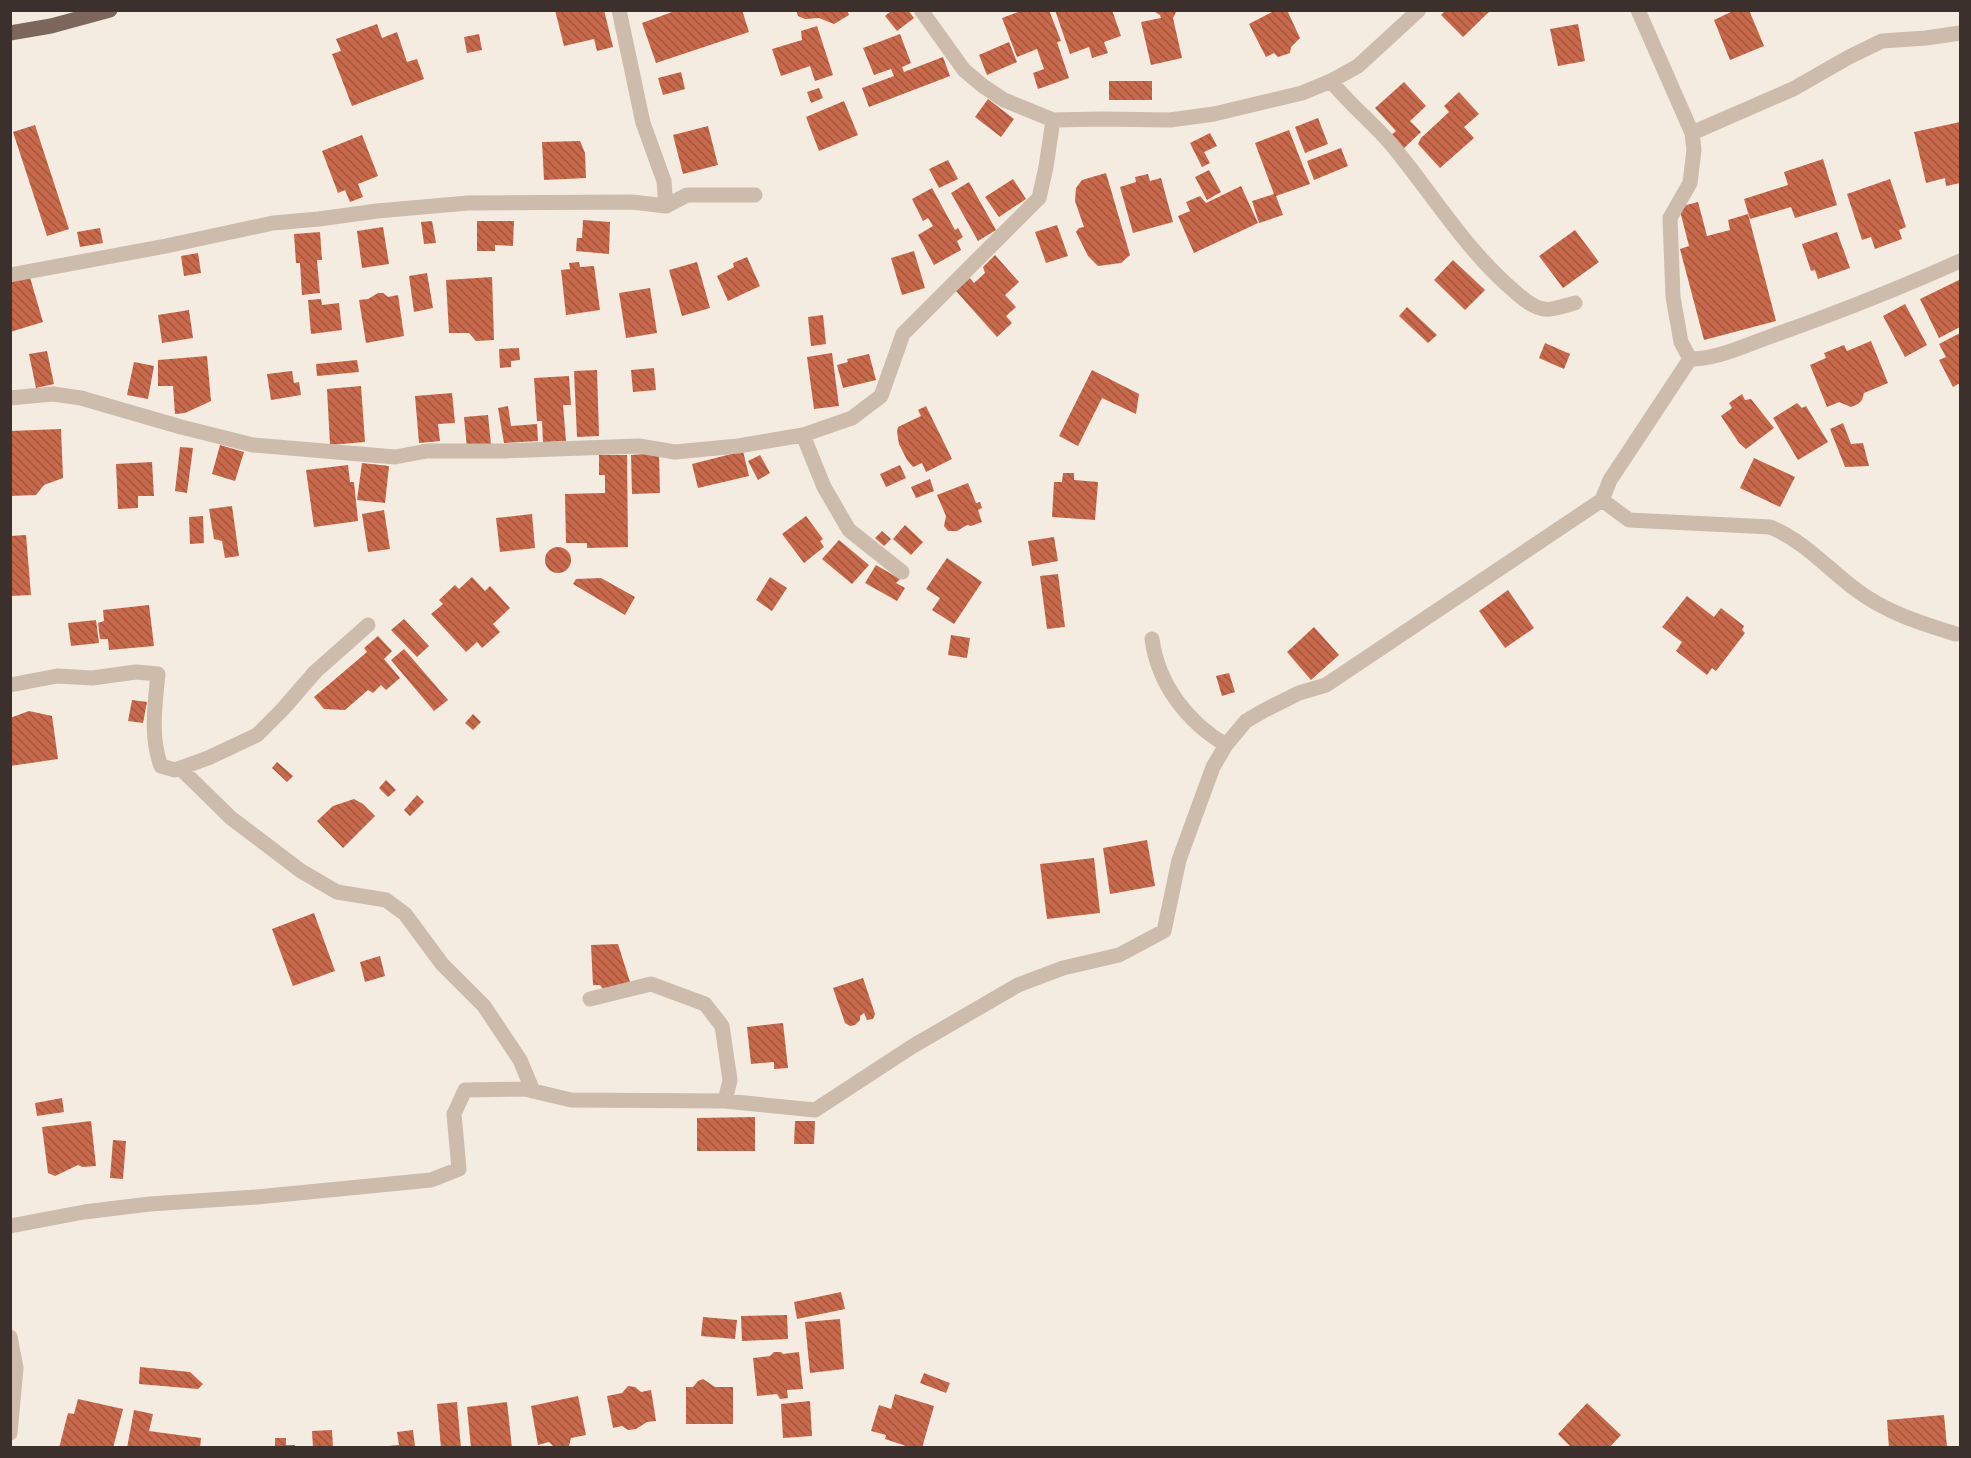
<svg xmlns="http://www.w3.org/2000/svg" width="1971" height="1458" font-family="'PT Sans',sans-serif">
<defs>
<pattern id="building-back-hatch" width="6" height="6" patternUnits="userSpaceOnUse" patternTransform="scale(1.5)"><rect width="6" height="6" fill="#c8694b"/><path d="M-1 5l2 2M0 0l6 6M5-1l2 2" fill="none" stroke="#a4573f"/></pattern>
</defs>
<rect width="100%" height="100%" fill="#f4ebe1"/>
<path fill="url(#building-back-hatch)" d="M555 10H604L613 47 597 51 594 39 564 46Z
M671 10H742L749 32 656 63 642 23 672 12Z
M796 10H847L849 15 834 24 819 18 805 19 798 16Z
M892 10H908L914 18 897 31 885 16Z
M1023 10H1049L1061 41 1057 42 1069 78 1038 89 1033 73 1044 69 1037 49 1017 57 1002 18Z
M1055 10H1112L1121 36 1104 42 1108 53 1092 58 1089 47 1070 54Z
M1152 10H1177L1173 18 1182 58 1151 65 1141 22 1161 18 1160 15Z
M1276 10H1287L1300 38 1291 47 1290 53 1278 57 1274 53 1266 57 1249 24Z
M1446 10H1491L1463 37 1441 15Z
M1735 10H1749L1764 46 1730 60 1714 20Z
M377 24 382 38 397 32 407 62 417 59 424 79 352 106 332 54 341 51 336 39Z
M1578 24 1585 61 1558 66 1550 29Z
M817 26 833 75 815 81 810 66 781 76 772 49 802 40 801 31Z
M479 34 482 50 467 53 464 37Z
M900 34 911 63 902 67 904 72 943 57 950 76 869 107 862 88 894 76 891 69 874 75 863 48Z
M1009 42 1017 62 987 75 979 55Z
M681 72 685 89 663 95 658 78Z
M1109 81H1152V100H1109Z
M1404 82 1426 106 1410 121 1421 132 1402 150 1390 136 1396 131 1375 108Z
M819 88 823 98 811 103 807 92Z
M1459 92 1479 114 1464 127 1474 138 1440 168 1418 144 1421 138 1449 112 1444 106Z
M988 99 1014 119 1001 137 975 117Z
M844 101 858 135 819 151 806 117Z
M1318 118 1328 144 1305 153 1295 127Z
M1960 122V183L1946 186 1945 178 1926 183 1914 132Z
M35 125 69 229 47 236 13 132Z
M708 126 718 165 683 174 673 135Z
M1289 130 1310 184 1276 196 1283 215 1259 223 1252 201 1274 194 1255 143Z
M1210 133 1217 146 1204 152 1210 163 1202 167 1190 143Z
M362 135 378 176 358 184 363 197 350 202 345 190 338 193 322 151Z
M580 141 585 153 586 178 544 180 542 142Z
M1341 148 1348 166 1314 180 1307 161Z
M1823 159 1837 205 1795 218 1791 207 1750 219 1744 199 1788 185 1784 172Z
M948 160 958 179 939 188 929 169Z
M1209 170 1221 192 1207 200 1195 177Z
M1106 173 1130 255 1121 263 1098 266 1088 256 1076 232 1079 228 1084 227 1075 201 1076 188 1082 180Z
M1148 174 1150 181 1161 178 1173 222 1133 233 1120 187 1136 182 1135 177Z
M1013 179 1026 199 999 217 985 197Z
M1890 179 1906 227 1899 230 1902 239 1875 249 1871 237 1862 240 1847 194Z
M969 182 996 230 978 241 951 193Z
M1241 186 1258 223 1194 253 1178 216 1190 211 1186 202 1200 196 1206 203Z
M932 188 955 230 958 228 963 237 957 241 961 250 934 265 918 235 933 226 928 218 923 221 912 199Z
M1698 202 1707 236 1730 230 1728 220 1748 214 1776 321 1704 340 1680 249 1689 246 1679 207Z
M583 220 610 222 609 254 576 251 577 238H582Z
M432 221 436 243 424 244 421 222Z
M477 221H514L513 246 495 245V251H477Z
M1057 225 1068 256 1046 263 1035 232Z
M383 227 389 264 362 268 357 231Z
M100 228 103 243 80 247 77 232Z
M1575 230 1599 262 1563 288 1539 256Z
M320 232 322 260H317L320 293 302 295 300 263H296L294 234Z
M1837 232 1850 268 1818 279 1815 270 1811 271 1802 244Z
M914 251 925 288 902 295 891 258Z
M198 253 201 273 184 276 181 256Z
M995 255 1019 282 1005 295 1016 307 1006 316 1012 323 997 337 956 291 970 278 974 283 985 273 983 267Z
M747 257 760 286 728 301 717 276 734 267 733 263Z
M1453 260 1485 290 1465 310 1434 280Z
M579 262 580 267 594 266 600 310 566 315 561 270 570 269 569 263Z
M697 262 710 308 682 316 669 270Z
M427 273 433 308 414 312 409 276Z
M29 274 43 322 10 332V280Z
M492 277 494 340 476 341 469 333H449L446 280Z
M1959 280 1960 327 1939 338 1920 299Z
M650 288 657 333 626 338 619 293Z
M378 293H383L388 297 398 295 404 336 366 343 359 300 368 299Z
M321 299 322 305 339 303 342 330 311 334 308 300Z
M1905 304 1927 345 1905 357 1883 316Z
M1407 307 1437 335 1428 343 1399 316Z
M189 310 193 338 162 343 158 315Z
M823 315 826 344 811 346 808 317Z
M1960 333V383L1953 387 1939 360 1946 357 1939 344Z
M1871 341 1888 383 1864 393 1862 400 1858 404 1851 407 1839 402 1827 407 1810 365 1826 358 1824 353 1844 345 1847 351Z
M1545 343 1570 354 1564 369 1539 358Z
M519 348 520 360 511 361V367L500 368 499 349Z
M47 351 54 384 36 388 29 354Z
M832 353 839 406 814 409 807 357Z
M869 354 876 380 843 388 837 365 848 362 847 359Z
M207 356 211 401 185 413 175 414 173 386H158V360Z
M357 360 359 372 317 376 316 364Z
M134 362 154 366 148 399 127 395Z
M654 368 656 390 633 392 631 370Z
M597 370 599 436 577 437 574 371Z
M1092 370 1139 394 1136 414 1102 398 1078 446 1059 436Z
M292 371 294 383 299 382 301 395 271 400 267 374Z
M569 376 571 405H563L566 441 543 442 542 421H537L534 378Z
M361 386 365 442 330 445 327 389Z
M452 393 455 423 438 424 440 441 419 443 415 396Z
M1742 394 1745 400 1751 399 1774 428 1746 449 1739 443 1721 416 1732 408 1729 403Z
M1797 403 1802 408 1806 406 1828 442 1798 460 1773 418Z
M508 406 511 426 537 424 538 441 504 443 498 408Z
M926 406 952 459 926 472 922 463 913 467 907 460 899 444 897 432 898 427 921 416 918 410Z
M488 415 491 445 467 448 464 417Z
M1843 423 1851 444 1863 443 1869 466 1845 467 1830 429Z
M61 429 63 478 44 485 36 495 10 496V431Z
M220 445 244 452 235 481 212 474Z
M180 447 193 448 187 493 175 491Z
M743 451 749 476 698 488 692 464Z
M659 453 660 493 632 494 631 455Z
M599 455H627L628 547 587 548V543H566L565 494 605 493V475H599Z
M760 455 770 473 758 480 748 461Z
M1754 458 1795 477 1780 507 1740 488Z
M152 462 154 496H138V508L118 509 116 464Z
M362 463 389 466 385 503 357 500Z
M348 465 350 482H354L358 521 314 527 306 470Z
M900 465 906 478 886 487 880 474Z
M1063 473H1074V480L1098 482 1095 520 1052 517 1054 482H1062Z
M930 479 934 491 916 498 911 487Z
M968 483 976 503 980 502 982 508 978 510 982 522 971 526 967 525 957 531H948L944 526 946 516 937 495Z
M232 506 239 556 225 558 222 541 214 539 209 509Z
M384 510 390 549 368 552 362 514Z
M532 514 535 548 500 552 496 518Z
M203 516 204 543 190 544 189 517Z
M806 516 823 539 820 541 824 547 804 563 782 534Z
M905 525 923 542 911 555 893 539Z
M882 531 891 539 884 546 875 538Z
M26 535 31 595 10 596V536Z
M1054 537 1058 561 1032 566 1028 541Z
M839 540 869 565 852 584 822 559Z
M545 560a13 13 0 1 1 26 0a13 13 0 1 1-26 0Z
M947 558 982 582 954 624 932 610 940 598 926 589Z
M876 565 900 579 896 583 905 588 897 601 865 583Z
M1058 574 1065 627 1047 629 1040 576Z
M472 577 485 591 490 586 510 608 493 624 500 632 482 648 477 642 466 652 431 614 443 604 439 600 455 585 459 589Z
M770 577 787 588 772 611 756 600Z
M601 578 635 597 625 615 573 584 576 579Z
M1508 590 1534 628 1505 648 1479 611Z
M1687 596 1714 617 1721 608 1744 626 1742 630 1745 633 1716 671 1712 668 1707 675 1676 651 1682 642 1662 627Z
M149 605 154 646 109 650 108 639H100L98 623 104 621 103 610Z
M404 619 429 646 417 657 391 630Z
M96 620 99 643 71 646 68 623Z
M1314 627 1339 655 1311 680 1287 652Z
M951 635 970 638 967 658 948 655Z
M378 636 392 651 384 659 400 678 386 690 381 685 373 693 368 690 345 710 324 709 314 697 367 652 364 648Z
M404 649 448 700 434 711 391 660Z
M1229 673 1235 692 1222 696 1216 676Z
M132 700 147 702 143 723 128 721Z
M29 711 52 716 58 759 10 766V718Z
M473 714 481 722 473 730 465 723Z
M277 762 293 776 287 782 272 768Z
M386 780 396 790 388 797 379 788Z
M417 795 424 802 410 816 404 810Z
M354 799 363 804 375 816 343 848 317 821 333 806Z
M1147 840 1155 886 1110 894 1103 848Z
M1094 858 1100 913 1047 919 1040 864Z
M314 913 335 971 293 986 272 929Z
M618 944 630 982 603 989 600 985H593L591 945Z
M380 956 385 976 365 982 360 962Z
M863 978 875 1014 873 1019 867 1020 864 1013 860 1016V1020L855 1025 850 1026 845 1023 833 988Z
M783 1023 788 1068 774 1069V1062L751 1064 747 1027Z
M62 1098 64 1112 37 1116 35 1103Z
M755 1117V1151H697V1118Z
M91 1121 96 1166 82 1167 78 1165 55 1176 48 1173 42 1127Z
M795 1121H815L814 1144H794Z
M113 1140 126 1141 123 1179 110 1178Z
M841 1292 845 1309 797 1319 794 1302Z
M787 1315 788 1339 742 1341 741 1316Z
M703 1317 737 1320 735 1339 701 1336Z
M840 1319 844 1369 810 1373 805 1322Z
M774 1352H781L783 1354 799 1352 803 1389 787 1390 788 1398 780 1399 777 1394 757 1396 753 1358 770 1356Z
M140 1367 190 1372 203 1384 198 1389 139 1384Z
M924 1373 950 1383 946 1393 920 1383Z
M703 1379 715 1387H733V1424H686V1387H693L698 1381Z
M628 1386 635 1387 641 1392 651 1390 656 1421 647 1422 636 1429 628 1430 622 1426 613 1428 607 1396 622 1393Z
M895 1394 934 1406 922 1448H912L885 1439 886 1435 871 1431 879 1405 891 1409Z
M578 1396 586 1435 571 1438 569 1446 566 1448H555L549 1442 538 1445 531 1406Z
M78 1399 123 1409 113 1448H59L68 1413 74 1414Z
M810 1401 812 1436 783 1438 781 1404Z
M457 1402 461 1448H441L437 1404Z
M507 1402 512 1448H471L467 1407Z
M1587 1403 1621 1435 1609 1448H1572L1558 1434Z
M134 1410 153 1414 149 1431 201 1438 200 1448H127Z
M1944 1415 1947 1447 1889 1448 1887 1420Z
M332 1430 333 1448H313L312 1431Z
M413 1430 415 1446 388 1448V1446L399 1445 397 1432Z
M275 1438H286V1445H295V1448H275Z"/>
<g fill="none" stroke-linecap="round" stroke-linejoin="round">
<path stroke="#cdbbac" stroke-width="15" d="M921 10 964 70 983 86 1004 100 1053 120 1103 119 1170 120 1214 114 1302 93 1331 81 1358 66 1419 10
M1638 10 1692 133 1694 150 1690 183 1670 218 1673 297 1681 342 1690 359
M1331 81C1349 104 1372 122 1391 144 1432 193 1464 248 1513 290 1522 298 1532 307 1544 309 1552 311 1566 305 1575 303
M1692 133 1793 89 1849 57 1882 41 1926 38 1960 33
M666 206 687 195H755
M10 275 166 246 273 223 319 219 377 211 468 203 632 202 666 206 664 181 643 123 619 10
M1690 359C1717 359 1743 346 1769 337 1834 314 1898 289 1960 261
M10 398 53 394 81 398 181 427 253 445 395 457 427 451H502L639 446 675 452 738 446 803 435 852 418 881 396 903 334 1039 198 1046 167 1053 120
M803 435 824 487 849 530 902 572
M1602 500 1629 520 1770 527C1803 540 1827 568 1855 589 1885 612 1920 623 1956 634
M1152 639C1158 684 1187 722 1226 745
M10 685 57 676 92 678 136 672 158 674C155 704 150 737 161 766L175 770 208 758 257 735 283 709 315 672 368 625
M180 768 231 818 301 871 337 892 386 900 405 914 442 964 484 1006 520 1060 533 1091
M590 999 651 984 705 1004 722 1026 730 1080 725 1101
M10 1226 84 1212 150 1204 257 1197 431 1180 459 1169 454 1114 465 1090 525 1089 571 1100 725 1101 815 1110 913 1046 1018 985 1063 968 1119 955 1164 931 1179 860 1213 767 1226 745 1246 721 1265 710 1299 693 1326 685 1602 500 1610 480 1690 359
M10 1337 16 1368 10 1433"/>
<path stroke="#7d675c" stroke-width="15" d="M10 33 51 26 110 10"/>
</g>
<rect width="1971" height="1458" fill="none" stroke="#3b302b" stroke-width="24"/>
</svg>
